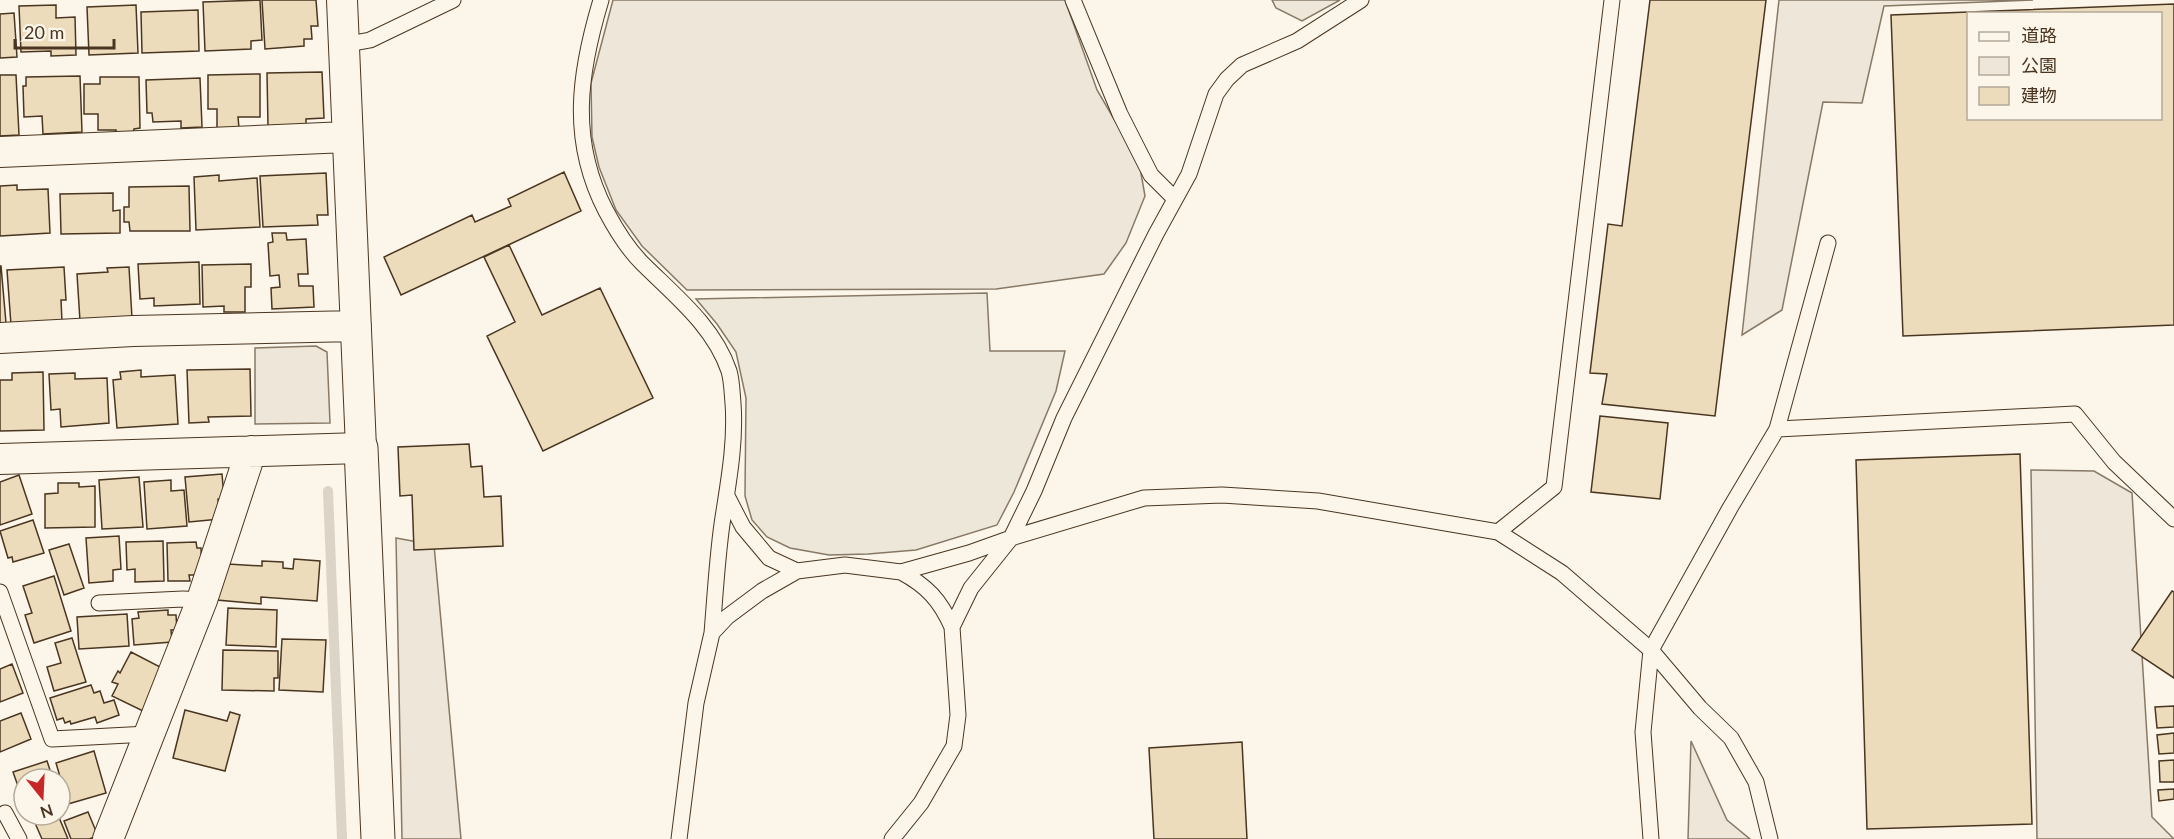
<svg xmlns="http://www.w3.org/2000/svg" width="2174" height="839" font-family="Lato,'Noto Sans JP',sans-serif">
<rect width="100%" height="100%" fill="#fbf6e9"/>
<path fill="#ede6d9" stroke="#887966" stroke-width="1.5" d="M613 0H1065L1097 90 1139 162 1145 196 1126 243 1104 274 996 289 687 290 642 246 616 210 599 167 592 137 591 83Z
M1272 0H1340L1302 21 1276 8Z
M1779 0H2033L1884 6 1862 103 1823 102 1782 310 1742 335Z
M316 346 327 352 330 423 255 424V348Z
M2031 470 2094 471 2132 493 2152 817 2174 839H2037Z
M396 538 434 545 461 839H402Z
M1691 741 1727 820 1750 839H1688Z"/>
<path fill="#ede7d9" stroke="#887966" stroke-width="1.5" d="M987 293 990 351H1065L1056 391 1014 492 997 525 916 550 868 554 829 555 790 548 767 537 752 520 745 496 746 398 736 352 717 324 696 299Z"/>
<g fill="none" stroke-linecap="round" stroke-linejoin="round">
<path stroke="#dcd4c6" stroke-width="10" d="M328 491 342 839"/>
</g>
<path fill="#ecdcbc" stroke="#4a3520" stroke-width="1.5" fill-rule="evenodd" d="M260 0 262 40 251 41V49L205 51 203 2Z
M262 0H316L318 26H311L312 39H304V46L265 49Z
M1650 0H1766L1715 416 1602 404 1607 374 1590 373 1608 224 1622 226Z
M2174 4V325L1903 336 1891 15ZM1968 14H2160V118H1968Z
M56 5V18L75 17 76 55 51 56V51L21 52 19 6Z
M136 5 138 53 89 55 87 7Z
M198 10 199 51 142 53 141 12Z
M14 13 17 57 0 58V14Z
M322 72 324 118 306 119V125L268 126 267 73Z
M260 74V117H238L239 128H217V109H208V75Z
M0 75H16L19 135 0 136Z
M80 76 82 132 43 134 42 116 24 117 23 86H26V77Z
M100 77H139L140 128 134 129 133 134H116V130H98V114H84V84H100Z
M200 78 202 127 181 128V121L153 122 152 113H147L146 80Z
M564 172 581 211 401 295 384 257 472 215 475 222 511 206 508 199Z
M326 173 328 215H317L318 225 263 227 260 176Z
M219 175V181L257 178 260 227 196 230 194 177Z
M17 185V190L48 189 50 233 0 236V186Z
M189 186 190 231H130L129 222H124V207H129V187Z
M113 193V211L120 210V233L61 234 60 194Z
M272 233H286L287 240 306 239 308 274H298L299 286H313L314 307 272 309 271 288 280 287 279 275 270 276 268 243 273 242Z
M509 245 542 315 600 288 653 398 543 451 487 336 515 322 484 257Z
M199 262 200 304 154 306V298L140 299 138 264Z
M251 264V287H245V312H224V306L203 307 202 265Z
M1 266 6 323H0V266Z
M64 267 66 300H61L62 322 11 325 7 270Z
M129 267 132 318 80 321 77 274 108 272 107 268Z
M250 369 251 416 208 417 209 422 189 423 187 370Z
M141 370V377L175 375 178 424 117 428 113 380 121 379 120 372Z
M43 372 44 430 0 431V380H12V373Z
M75 373V379L107 378 109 423 61 427 60 409 51 410 49 374Z
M1600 416 1668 423 1660 499 1591 492Z
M469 444 471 467 482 466 484 497 501 496 503 546 414 550 412 495 400 496 398 447Z
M2020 454 2032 824 1867 829 1856 460Z
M222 474 224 498 218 499 220 519 189 522 185 477Z
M19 475 32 514 0 525V482Z
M139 477 143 527 102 529 99 480Z
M171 480V491L184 490 187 526 147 529 144 482Z
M58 483H79V487L95 486V527L45 528V494L58 493Z
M33 520 44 553 13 562 12 557 8 558 0 531Z
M119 536 121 569 113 570V581L89 583 86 538Z
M163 541 164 581 135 582V569L127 570 126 542Z
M196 542 197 548H201L202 575H189L190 581H168L167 543Z
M69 544 84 588 64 595 49 550Z
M294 559 320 561 317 601 261 597V604L217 600 228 564 262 566V561L283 562V568L293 569Z
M54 576 71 631 34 643 25 615 32 613 23 586Z
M2172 591 2174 592V678L2132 650Z
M228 608 277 610 276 647 226 645Z
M168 610V615H176L177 630H171L172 642 134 645 132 619 139 618 138 612Z
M127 614 129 646 79 649 77 617Z
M72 638 86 682 54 691 47 667 61 663 55 643Z
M282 639 326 640 323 692 279 690Z
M223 650 278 651V678H274V691L222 690Z
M131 652 164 669 143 711 112 696 118 684 112 682 118 671 120 673Z
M12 664 23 693 0 702V669Z
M91 685 94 693 100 691 104 703 114 700 119 715 97 723 95 717 71 724 70 721 65 723 63 718 57 720 50 698Z
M2174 706V727L2157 728 2155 707Z
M185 710 227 721 230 712 240 715 225 771 173 758Z
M21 713 31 739 0 752V721Z
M2174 733V753L2159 754 2157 735Z
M1242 742 1247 839H1154L1149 748Z
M94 751 106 793 68 804 56 763Z
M2174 760V782H2160L2159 761Z
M47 761 53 779H24V803L13 772Z
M2174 789V799L2159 801 2158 790Z
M88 812 98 836 89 839H71L64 821Z
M54 815H58L68 839H42L35 823Z"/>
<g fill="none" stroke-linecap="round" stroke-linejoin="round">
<g stroke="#4a3520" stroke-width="17">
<path id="service" d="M601 0C579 73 569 140 606 211 616 230 627 248 642 263 674 295 714 326 729 371 732 381 732 393 733 403 736 444 728 484 722 524 717 560 715 597 712 633
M1073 0 1120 114 1151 175 1175 199
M343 45 370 40 453 0
M1777 429 2075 414 2114 462 2174 519
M727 496 743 527 769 558 797 571
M1498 532 1554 487 1612 0
M901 572C927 586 940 600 952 627
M0 592 52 739 148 734
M99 603 183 599 202 600
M5 813 19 839
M679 839 696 703 712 633 727 617 762 591 797 571 845 565 901 572 969 553 1011 538 1144 498 1222 495 1318 501 1498 532 1562 573 1651 650 1700 708 1731 738 1756 782 1770 839
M892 839 921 803 954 746 958 715 952 627 971 588 1011 538 1034 491 1064 418 1156 234 1189 174 1216 94 1227 79 1242 65 1297 41 1361 0
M1651 839 1643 732 1651 650 1730 508 1777 429 1828 243"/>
</g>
<g stroke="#4a3520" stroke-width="32">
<path id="minor" d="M0 152 347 137
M0 338 133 331 356 326
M0 459 361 448 342 0
M108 839 202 600 251 451"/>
</g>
<g stroke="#4a3520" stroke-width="35">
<path id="tertiary" d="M361 448 378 839"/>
</g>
<use href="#service" stroke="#fbf6e9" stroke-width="15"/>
<use href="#minor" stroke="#fbf6e9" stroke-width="30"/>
<use href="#tertiary" stroke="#fbf6e9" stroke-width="33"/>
</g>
<rect x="1967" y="12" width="195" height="108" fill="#fbf6e9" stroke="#b4a999" stroke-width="1.5"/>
<rect x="1979" y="32" width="30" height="9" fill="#fbf6e9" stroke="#b4a999" stroke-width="1.5"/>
<text x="2021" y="42" font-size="18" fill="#4a3520">道路</text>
<rect x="1979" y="57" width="30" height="18" fill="#ede6d9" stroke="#b4a999" stroke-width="1.5"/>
<text x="2021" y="72" font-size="18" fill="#4a3520">公園</text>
<rect x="1979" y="87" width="30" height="18" fill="#ecdcbc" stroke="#b4a999" stroke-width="1.5"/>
<text x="2021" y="102" font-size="18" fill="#4a3520">建物</text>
<g transform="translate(42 797) rotate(162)"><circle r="28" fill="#fbf6e9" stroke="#b4a999" stroke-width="1.5"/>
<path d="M0-4.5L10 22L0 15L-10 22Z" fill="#c62828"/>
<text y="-9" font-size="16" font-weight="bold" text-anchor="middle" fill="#4a3520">N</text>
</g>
<path d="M15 39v9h99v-9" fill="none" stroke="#4a3520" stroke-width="3"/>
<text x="24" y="39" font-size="18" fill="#4a3520" stroke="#fbf6e9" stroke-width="4.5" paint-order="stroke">20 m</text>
</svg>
